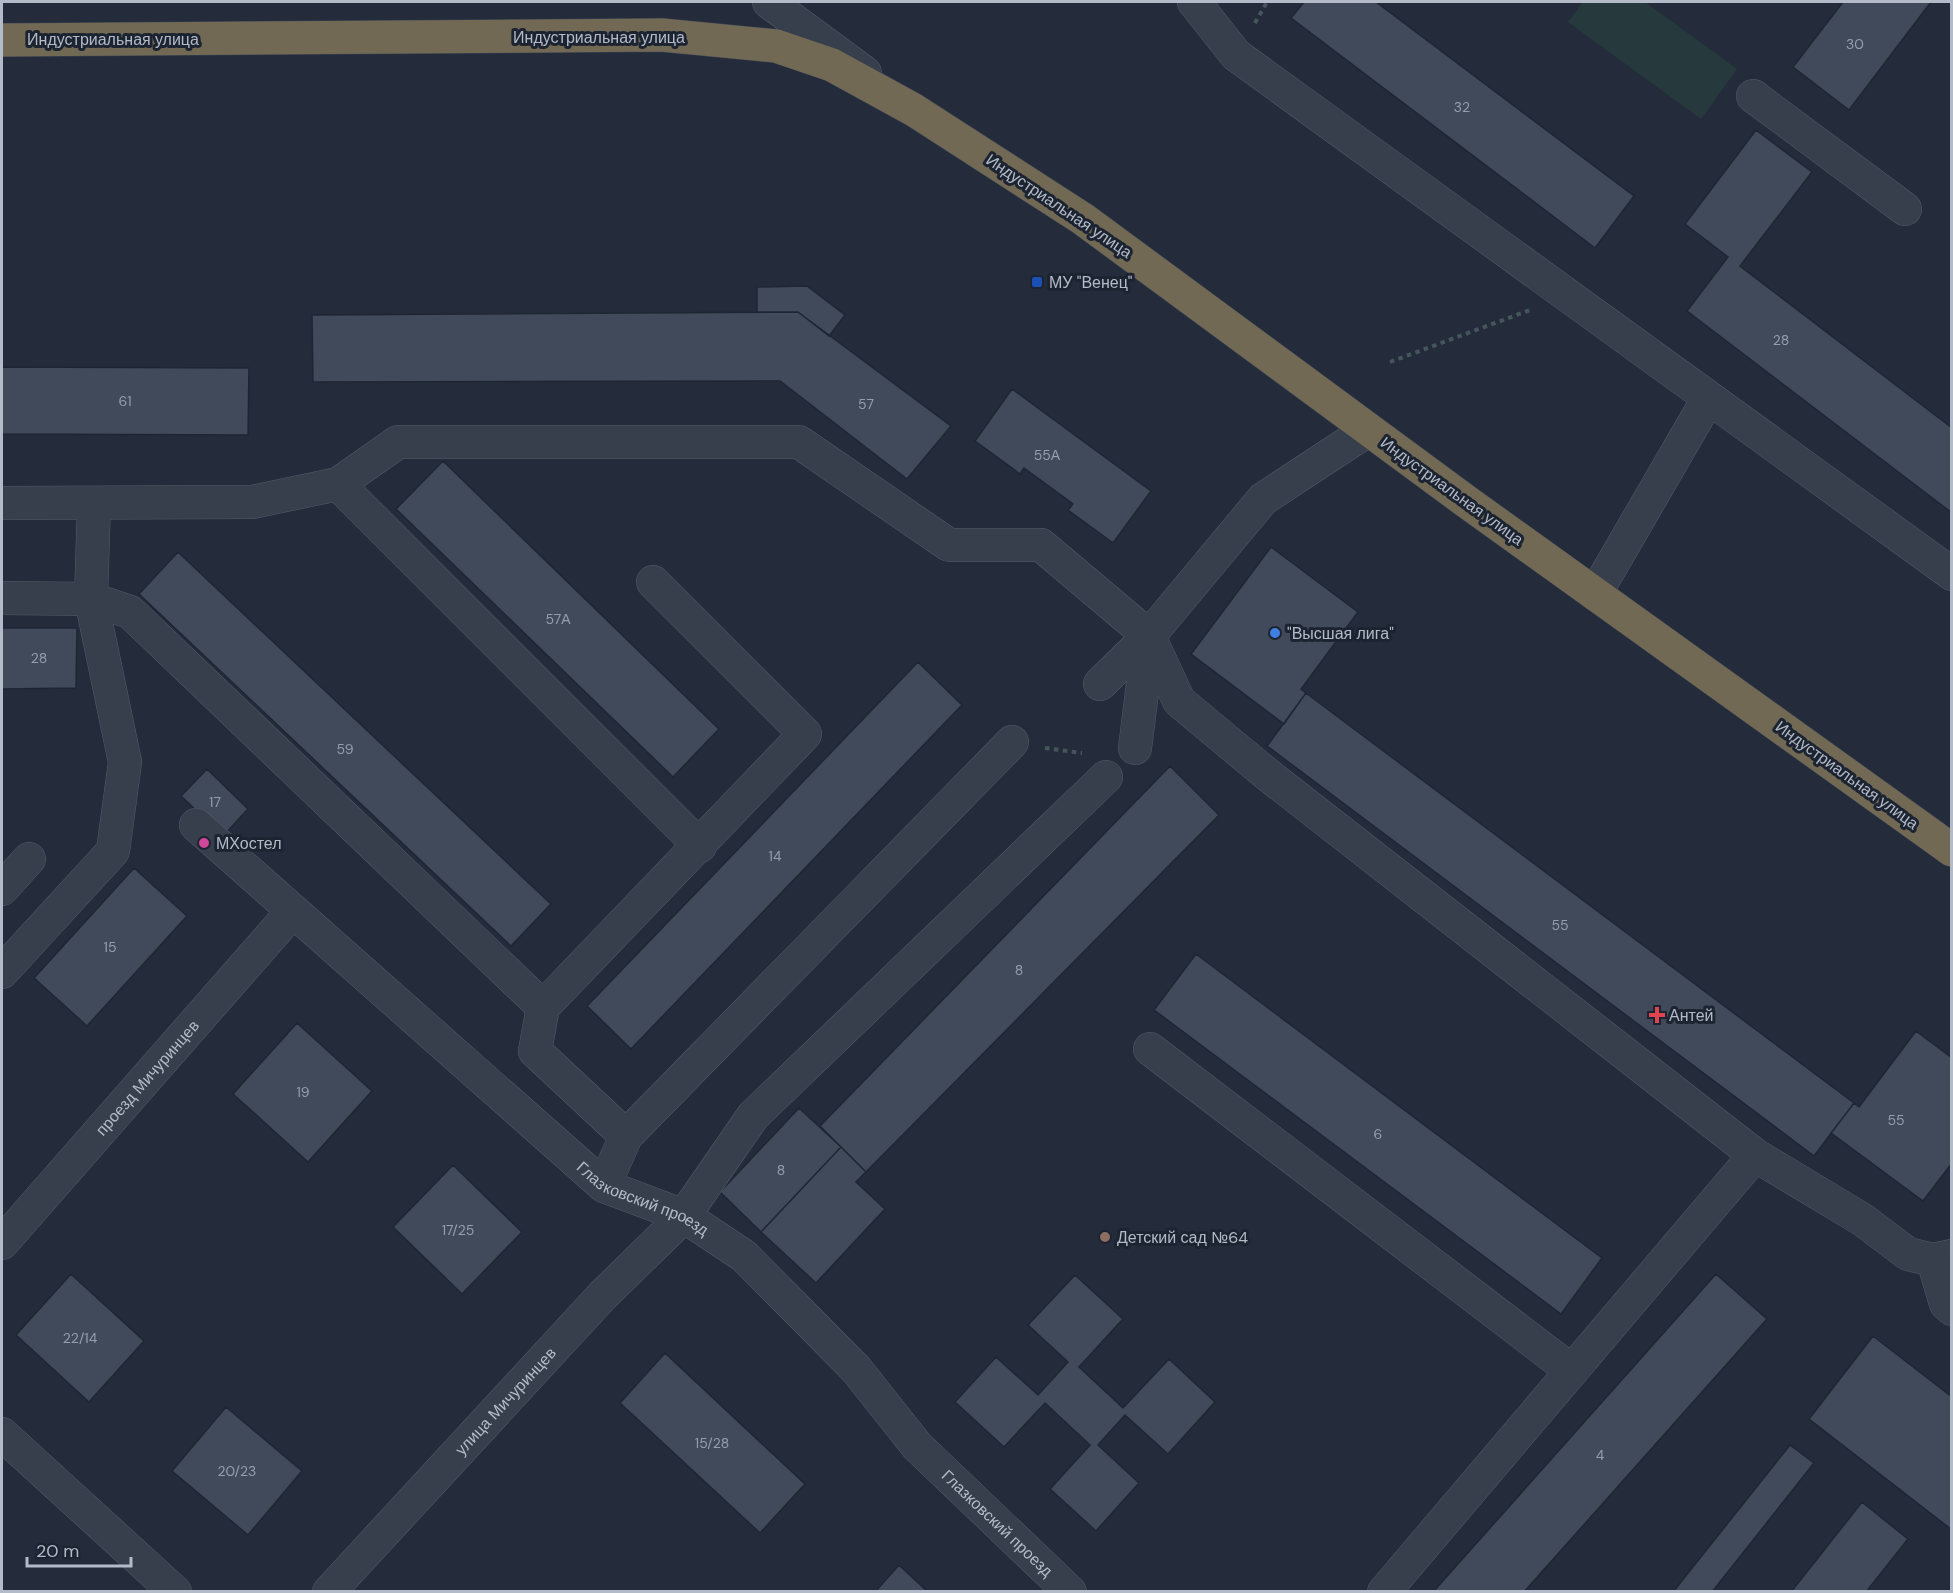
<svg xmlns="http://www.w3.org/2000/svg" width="1953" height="1593" font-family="'DM Sans',sans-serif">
<rect width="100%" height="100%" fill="#242c3c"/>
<path fill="#26393d" d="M1583 2H1645L1737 69 1701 119 1568 22Z"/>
<path fill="#404a5b" stroke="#1f2633" stroke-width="1.5" d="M1304 2H1376L1634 196 1595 248 1291 18Z
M1843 2H1931L1849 110 1793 67Z
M1756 130 1812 172 1740 266 1952 428V513L1687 311 1728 257 1685 224Z
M807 286 845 315 829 336 798 312H757V287Z
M798 312 951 426 907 479 780 381 313 382 312 315Z
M2 367 249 368 248 435 2 434Z
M1012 389 1151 491 1113 543 1068 510 1073 504 1024 468 1020 474 975 441Z
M443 461 719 729 673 777 396 509Z
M1271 547 1358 612 1301 689 1306 693 1284 724 1191 654Z
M178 552 551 904 511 946 139 594Z
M2 628H77L76 688 2 689Z
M918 662 962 705 631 1049 587 1006Z
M1306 693 1854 1103 1814 1156 1267 746Z
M1170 766 1219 815 866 1172 820 1126Z
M207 769 248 809 223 836 181 796Z
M134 868 187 916 87 1026 34 978Z
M1196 954 1602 1258 1561 1314 1154 1010Z
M297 1023 372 1091 308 1162 233 1094Z
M1916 1031 1952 1058V1163L1923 1201 1831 1133 1854 1103 1859 1107Z
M799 1108 841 1147 761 1232 720 1192Z
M841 1147 866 1172 856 1182 885 1209 816 1283 761 1232Z
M453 1165 522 1232 462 1294 393 1227Z
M71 1274 144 1341 89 1402 16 1335Z
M1716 1274 1767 1319 1524 1592H1433Z
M1075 1275 1123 1319 1079 1367 1123 1408 1169 1359 1215 1402 1168 1454 1125 1415 1098 1445 1139 1483 1096 1531 1050 1489 1090 1445 1045 1403 1004 1447 955 1402 996 1357 1038 1395 1068 1362 1028 1325Z
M1873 1336 1952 1397V1530L1809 1419Z
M665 1353 805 1484 760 1533 620 1403Z
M226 1407 302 1471 248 1535 172 1471Z
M1790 1445 1814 1463 1712 1592H1673Z
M1862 1502 1908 1539 1866 1592H1791Z
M899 1565 928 1592H875Z"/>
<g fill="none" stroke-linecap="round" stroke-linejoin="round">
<g stroke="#535a67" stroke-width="34">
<g id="minor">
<path d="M769 2 865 73"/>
<path d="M1194 2 1236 55 1952 574"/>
<path d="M1753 96 1905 209"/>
<path d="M338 484 700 846"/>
<path d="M2 503 252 502 338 484 398 442H799L949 545H1041L1149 636 1179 701 1268 775 1755 1155 1863 1220 1908 1254 1933 1260 1952 1256"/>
<path d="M94 503 91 599 130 612 543 1007"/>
<path d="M1595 594 1708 399"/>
<path d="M2 598 91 599 125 762 113 851 2 972"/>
<path d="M1100 684 1149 636"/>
<path d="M1135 748 1149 636 1263 499 1368 430"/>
<path id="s1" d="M196 825 604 1186 684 1216 744 1256 856 1369 917 1446 1070 1592"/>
<path d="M2 889 29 859"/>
<path d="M1150 1049 1572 1371"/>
<path d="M626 1136 535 1051 543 1007 805 734 653 582"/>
<path d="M604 1186 626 1136 1012 742"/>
<path id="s2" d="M2 1243 293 911"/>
<path d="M1933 1260 1946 1304 1952 1309"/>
<path d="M2 1434 175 1592"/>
<path id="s3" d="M329 1592 603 1295 684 1216 753 1116 1106 777"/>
<path d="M1384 1592 1755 1155"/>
</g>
</g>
<g stroke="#404754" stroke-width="34">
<path id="highway" d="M2 40 662 35 776 46 832 65 914 110 1083 219 1467 502 1952 850"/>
</g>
<path stroke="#44565a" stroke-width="4" stroke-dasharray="4.5 4.5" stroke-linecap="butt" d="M1255 23 1267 2
M1390 362 1530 310
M1045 748 1082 753"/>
<use href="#minor" stroke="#383f4c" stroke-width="33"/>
<use href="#highway" stroke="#726955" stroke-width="33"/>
</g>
<rect fill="#1a4fb4" stroke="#1d2431" stroke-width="2" x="1031" y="276" width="12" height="12" rx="3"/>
<circle fill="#3f7fe0" stroke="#1d2431" stroke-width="2" cx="1275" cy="633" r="6"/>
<circle fill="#d1479c" stroke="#1d2431" stroke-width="2" cx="204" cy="843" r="6"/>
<path fill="#e0444e" stroke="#1d2431" stroke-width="2" d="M1654 1006h6v6h6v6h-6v6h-6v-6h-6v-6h6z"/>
<circle fill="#8d6e63" stroke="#1d2431" stroke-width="2" cx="1105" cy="1237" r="6"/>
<g text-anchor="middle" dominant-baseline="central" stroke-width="6" stroke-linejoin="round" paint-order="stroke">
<g font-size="14" fill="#969ead">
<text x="1855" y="44">30</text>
<text x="1462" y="107">32</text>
<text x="1781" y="340">28</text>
<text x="125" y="401">61</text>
<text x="866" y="404">57</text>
<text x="1047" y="455">55А</text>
<text x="558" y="619">57А</text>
<text x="39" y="658">28</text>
<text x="345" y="749">59</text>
<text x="215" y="802">17</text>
<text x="775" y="856">14</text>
<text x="1560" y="925">55</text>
<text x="110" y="947">15</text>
<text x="1019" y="970">8</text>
<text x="303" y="1092">19</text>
<text x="1896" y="1120">55</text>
<text x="1378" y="1134">6</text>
<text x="781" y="1170">8</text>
<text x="458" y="1230">17/25</text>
<text x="80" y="1338">22/14</text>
<text x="712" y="1443">15/28</text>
<text x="1600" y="1455">4</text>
<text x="237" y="1471">20/23</text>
</g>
<g font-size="16" fill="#b3bac8" stroke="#1d2431">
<text x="599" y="37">Индустриальная улица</text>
<text x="113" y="39">Индустриальная улица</text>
<text transform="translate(1059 206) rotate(34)">Индустриальная улица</text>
<text transform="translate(1452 491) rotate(36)">Индустриальная улица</text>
<text transform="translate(1847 775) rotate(36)">Индустриальная улица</text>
<text stroke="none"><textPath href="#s2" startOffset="220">проезд Мичуринцев</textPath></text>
<text stroke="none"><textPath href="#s1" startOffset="585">Глазковский проезд</textPath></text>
<text stroke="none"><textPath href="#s3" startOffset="260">улица Мичуринцев</textPath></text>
<text stroke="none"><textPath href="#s1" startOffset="1071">Глазковский проезд</textPath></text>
</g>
<g font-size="16" fill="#b3bac8" stroke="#1d2431" text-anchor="start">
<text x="1049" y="282">МУ "Венец"</text>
<text x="1287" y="633">"Высшая лига"</text>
<text x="216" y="843">МХостел</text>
<text x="1669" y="1015">Антей</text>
<text x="1117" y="1237">Детский сад №64</text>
</g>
</g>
<rect width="1953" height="1593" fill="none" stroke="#b3bac8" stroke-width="6"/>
<path d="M27 1557v9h104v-9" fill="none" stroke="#b3bac8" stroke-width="3"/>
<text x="36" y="1557" font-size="18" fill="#b3bac8" stroke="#1d2431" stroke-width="4.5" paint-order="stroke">20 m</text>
</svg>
